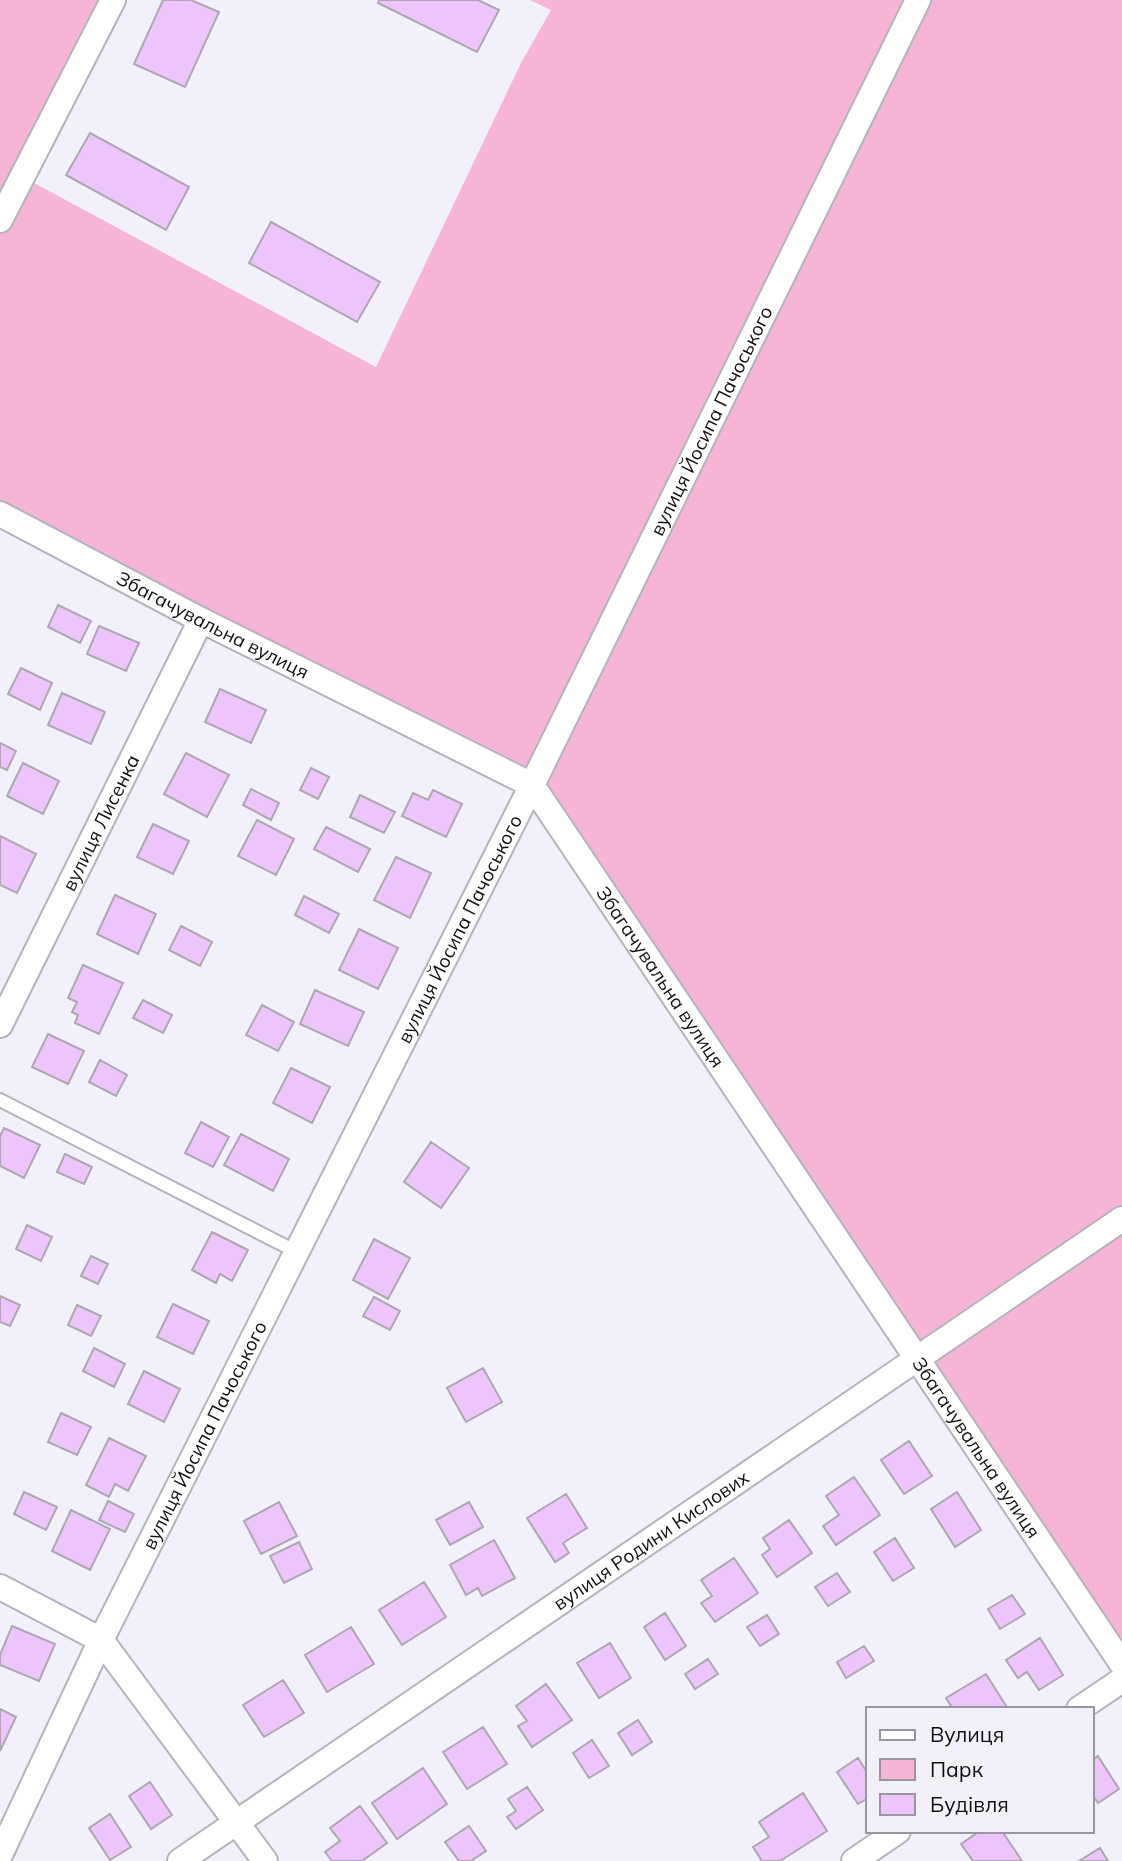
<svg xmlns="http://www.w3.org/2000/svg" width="1122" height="1861" font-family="Mulish,sans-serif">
<rect width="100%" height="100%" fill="#f2f1fb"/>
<path fill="#f6b5d6" d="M0 0H113L23 177 376 367 521 63 551 10 530 0H1122V1664L532 785 0 514Z"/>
<path fill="#eec4fc" stroke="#ada7af" stroke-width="2" d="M163 0H191L219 12 185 87 134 64Z
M379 0H478L499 10 477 52 378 3Z
M90 133 189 187 166 230 66 175Z
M271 222 380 282 357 322 249 263Z
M58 605 91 621 80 643 48 627Z
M99 626 139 643 126 671 87 654Z
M21 668 52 683 40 710 8 694Z
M220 689 266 710 251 743 205 722Z
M62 693 105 712 91 744 48 725Z
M0 743 16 751 7 770 0 767Z
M186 753 229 775 207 817 164 794Z
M23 763 59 781 43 814 7 796Z
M311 768 329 777 318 799 300 790Z
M251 789 279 803 271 820 243 805Z
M433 790 462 804 446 837 402 816 413 793 428 800Z
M360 795 395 812 384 833 350 817Z
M257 820 294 839 276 875 238 856Z
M153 824 189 841 173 874 137 857Z
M326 827 370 849 358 872 314 849Z
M0 836 36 854 17 893 0 885Z
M396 857 431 873 410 918 374 900Z
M115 895 156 914 138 954 97 934Z
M304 896 339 914 329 933 295 915Z
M181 926 212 942 200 966 169 950Z
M359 929 398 948 378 989 339 970Z
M83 965 123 983 99 1034 75 1023 78 1015 72 1012 77 1002 68 998Z
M315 990 364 1012 348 1046 300 1024Z
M143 1000 172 1015 163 1033 133 1018Z
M262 1005 294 1022 278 1051 246 1035Z
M48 1034 84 1051 68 1084 32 1067Z
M100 1060 127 1075 116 1096 89 1082Z
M291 1068 330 1087 312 1123 273 1103Z
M201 1122 229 1137 213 1167 185 1153Z
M4 1128 40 1145 24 1178 0 1166V1136Z
M241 1134 289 1159 273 1191 224 1165Z
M431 1142 469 1168 441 1208 404 1182Z
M65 1154 92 1167 84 1184 57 1172Z
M27 1225 52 1237 41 1261 16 1249Z
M212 1232 248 1250 232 1281 220 1274 216 1283 192 1270Z
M374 1239 410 1258 388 1299 353 1280Z
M91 1256 108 1264 98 1284 81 1276Z
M0 1296 20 1305 10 1326 0 1322Z
M374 1297 400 1311 390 1330 363 1316Z
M173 1304 209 1321 193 1354 157 1337Z
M77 1305 101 1316 91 1336 68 1325Z
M94 1348 125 1364 114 1387 83 1371Z
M483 1368 502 1402 466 1422 447 1388Z
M144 1371 180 1389 164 1422 128 1404Z
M61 1413 91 1427 77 1455 48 1442Z
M109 1438 146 1456 128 1491 115 1484 109 1497 86 1485Z
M909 1441 932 1476 904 1494 881 1460Z
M854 1477 880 1515 836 1545 823 1526 839 1515 826 1496Z
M24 1492 57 1507 46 1530 14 1514Z
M957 1492 981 1530 955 1547 931 1509Z
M566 1494 587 1528 563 1543 569 1553 555 1562 527 1518Z
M108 1501 134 1514 125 1532 99 1520Z
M279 1502 297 1536 261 1554 244 1521Z
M469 1502 483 1527 450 1545 436 1520Z
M71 1510 110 1529 90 1570 52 1551Z
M789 1520 812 1553 777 1577 762 1555 770 1549 763 1538Z
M895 1538 914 1568 893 1581 874 1552Z
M494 1540 515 1578 482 1596 478 1588 466 1595 450 1565Z
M299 1542 312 1569 284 1583 270 1556Z
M734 1558 758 1593 715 1622 701 1603 712 1596 701 1580Z
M837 1573 850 1592 828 1606 815 1587Z
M424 1582 446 1617 402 1645 379 1610Z
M1012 1595 1025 1614 1000 1629 988 1609Z
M665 1613 686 1646 665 1660 644 1627Z
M767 1615 779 1634 760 1646 747 1627Z
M12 1626 55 1644 39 1681 0 1665V1655Z
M351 1627 374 1664 327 1692 305 1655Z
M1040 1638 1063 1675 1039 1690 1027 1672 1018 1678 1006 1660Z
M610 1643 631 1678 599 1698 577 1663Z
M864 1646 874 1661 846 1678 837 1662Z
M708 1659 718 1674 695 1689 685 1674Z
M986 1674 1008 1709H953L946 1698Z
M283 1680 304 1713 264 1737 243 1705Z
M546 1684 572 1720 532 1747 518 1726 527 1721 516 1706Z
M0 1709 16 1717 0 1751Z
M638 1720 652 1742 632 1755 618 1733Z
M483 1727 507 1764 467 1789 443 1752Z
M592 1740 609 1766 589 1778 573 1753Z
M1098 1756 1119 1789 1098 1803 1092 1794V1760Z
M858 1758 868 1774V1798L858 1804 837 1772Z
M423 1768 447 1804 397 1839 372 1803Z
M150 1782 172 1815 151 1829 129 1796Z
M527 1787 543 1810 516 1829 507 1817 516 1811 508 1799Z
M803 1793 827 1831 780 1861H762L753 1847 769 1837 759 1822Z
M360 1806 387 1843 362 1861H332L325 1852 340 1841 330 1828Z
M110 1814 131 1847 110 1860 89 1828Z
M469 1826 486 1851 471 1861H459L445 1842Z
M980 1831H1002L1022 1861H973L961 1844Z
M1100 1848 1108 1861H1079Z"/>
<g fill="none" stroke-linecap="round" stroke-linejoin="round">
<g stroke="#b3b3bc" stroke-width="16">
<path id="service" d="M0 1100 297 1252"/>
</g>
<g stroke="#b3b3bc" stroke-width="28">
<g id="minor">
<path d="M0 220 113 0"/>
<path id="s1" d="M0 514 201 620 532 785 1122 1664"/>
<path id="s2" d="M0 1025 201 620"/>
<path d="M0 1587 101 1640 265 1861"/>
<path d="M1079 1709 1122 1680"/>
<path id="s3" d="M0 1855 101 1640 532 785 918 0"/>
<path id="s4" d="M180 1861 1122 1219"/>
<path d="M854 1861 898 1831"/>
</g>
</g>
<use href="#service" stroke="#fff" stroke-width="12"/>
<use href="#minor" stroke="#fff" stroke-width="24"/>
</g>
<g text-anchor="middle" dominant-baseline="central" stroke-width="6" stroke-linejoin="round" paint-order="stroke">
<g font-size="19" fill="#0f0f12" stroke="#f2f1fb">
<text stroke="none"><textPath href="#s3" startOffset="1601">вулиця Йосипа Пачоського</textPath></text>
<text stroke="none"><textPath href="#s1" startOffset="240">Збагачувальна вулиця</textPath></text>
<text stroke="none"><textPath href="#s2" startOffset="226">вулиця Лисенка</textPath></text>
<text stroke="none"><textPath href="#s3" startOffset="1034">вулиця Йосипа Пачоського</textPath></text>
<text stroke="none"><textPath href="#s1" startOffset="828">Збагачувальна вулиця</textPath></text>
<text stroke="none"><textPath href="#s3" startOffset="467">вулиця Йосипа Пачоського</textPath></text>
<text stroke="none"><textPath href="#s1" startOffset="1395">Збагачувальна вулиця</textPath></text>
<text stroke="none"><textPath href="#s4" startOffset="570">вулиця Родини Кислових</textPath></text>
</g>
</g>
<rect x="866" y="1707" width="228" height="126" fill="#f2f1fb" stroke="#97979e" stroke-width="2"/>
<rect x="880" y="1730" width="35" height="10" fill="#ffffff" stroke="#97979e" stroke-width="2"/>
<text x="930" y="1742" font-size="21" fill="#0f0f12">Вулиця</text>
<rect x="880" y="1759" width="35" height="21" fill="#f6b5d6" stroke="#97979e" stroke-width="2"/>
<text x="930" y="1777" font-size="21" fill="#0f0f12">Парк</text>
<rect x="880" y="1794" width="35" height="21" fill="#eec4fc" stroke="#97979e" stroke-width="2"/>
<text x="930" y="1812" font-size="21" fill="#0f0f12">Будівля</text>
</svg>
